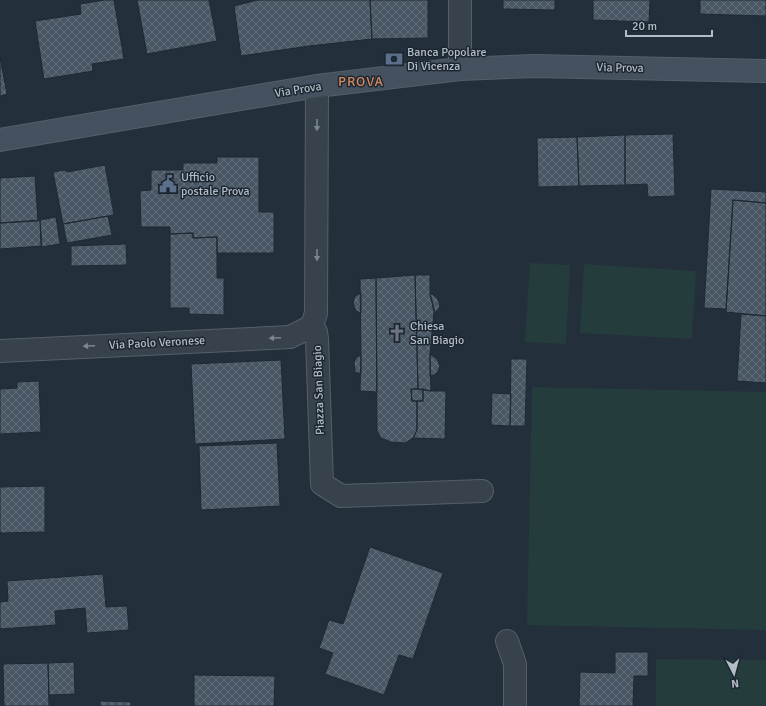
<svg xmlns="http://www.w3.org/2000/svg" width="766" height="706" font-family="Signika,sans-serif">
<defs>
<pattern id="building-cross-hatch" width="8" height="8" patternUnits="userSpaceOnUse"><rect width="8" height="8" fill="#495765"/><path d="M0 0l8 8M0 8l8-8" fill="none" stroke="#616d7a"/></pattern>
</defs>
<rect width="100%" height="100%" fill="#23303c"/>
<path fill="#253c3d" d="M530 263 570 265 566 344 525 342Z
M584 264 696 271 692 339 580 333Z
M532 387 766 392V630L527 625Z
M656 659 766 660V706H656Z"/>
<path fill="url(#building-cross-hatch)" stroke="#1e2933" d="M105 0H114L124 59 92 64 93 71 44 79 35 21 81 14 80 4Z
M137 0H209L217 41 147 54Z
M258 0H370L372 39 309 46 241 56 234 6Z
M370 0H428V38L372 39Z
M503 0H555V10L503 9Z
M593 0H650L649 22 593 20Z
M700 0H766V16L700 14Z
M0 57 7 94 0 96Z
M673 134 675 196 648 197 647 184 625 185V135Z
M625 135V185L579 186 577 137Z
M577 137 579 186 538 187 537 138Z
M217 157H259V212H274V253H217V237L193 238V233L170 234V227H141L140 191 151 190V170H183V163H217Z
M105 165 114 215 63 224 53 172 65 170 67 172Z
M35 176 38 221 0 223V178Z
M711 189 766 192V203L733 200 726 309 704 308Z
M733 200 766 203V316L726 312Z
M108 216 112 235 67 243 63 224Z
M56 217 60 244 41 247 40 220Z
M40 220 42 246 0 249V223Z
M193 233V238L217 237V278H224V315L189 314V308H170V234Z
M126 244 127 265 71 266V246Z
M415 275 418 389H411L412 401H417V430L413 438 405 443 391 442 381 438 377 431 376 278Z
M415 275H430V293L434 312 430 354 431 391 418 389Z
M376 278 377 392 360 391 361 355 360 279Z
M361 293V313L356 311 353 303 355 296Z
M430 293 436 297 439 302 440 307 435 313Z
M741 314 766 316V383L737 381Z
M430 354 437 359 440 366 438 371 434 375 430 376Z
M361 355V374L355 372 354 362 357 357Z
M511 359H527L525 426H510Z
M281 360 285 439 195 444 191 364Z
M39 381 41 432 0 434V389L17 388V382Z
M411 389H423V401H412Z
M423 389 431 391H446L445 439 413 438 417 430V401H423Z
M492 393 511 394 510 426 491 425Z
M277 443 280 506 201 510 199 446Z
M45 486V532L0 533V487Z
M370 547 443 573 413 659 399 655 384 695 325 674 333 653 319 648 329 620 343 624Z
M103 574 106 607 127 606 129 630 87 633 85 608 55 611 56 625 0 629V602L8 601 7 581Z
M615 652H648V676H634L633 706H579L580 672 615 673Z
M74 662 75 694 49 695 48 663Z
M48 663 49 706H4L3 664Z
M194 675 275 676 274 706H194Z
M100 701 131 702V706H100Z"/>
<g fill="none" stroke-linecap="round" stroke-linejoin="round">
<g stroke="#555f6a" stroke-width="24">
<path id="minor" d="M460 69V0
M312 326 316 332 317 339 322 484 341 496 482 491
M312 326 316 313 317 86
M0 351 290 337 312 326
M507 641 515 664V706"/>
</g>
<g stroke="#555f6a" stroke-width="24">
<path id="secondary" d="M0 140 317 86 460 69 534 66 766 71"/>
</g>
<use href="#minor" stroke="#37424c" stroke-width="22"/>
<use href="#secondary" stroke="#45515f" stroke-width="22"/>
</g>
<defs><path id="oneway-solid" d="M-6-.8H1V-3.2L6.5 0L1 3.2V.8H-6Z"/></defs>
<g fill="#7b8590">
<use href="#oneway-solid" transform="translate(317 125) rotate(90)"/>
<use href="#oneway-solid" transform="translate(317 255) rotate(90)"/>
<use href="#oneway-solid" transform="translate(275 338) rotate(177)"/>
<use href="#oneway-solid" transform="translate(89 346) rotate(177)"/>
</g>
<defs>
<g id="bank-bare" transform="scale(1.38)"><path d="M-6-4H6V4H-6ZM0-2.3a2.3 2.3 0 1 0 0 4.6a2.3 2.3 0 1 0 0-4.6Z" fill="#5c6f8a" stroke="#1c2731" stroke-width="2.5" paint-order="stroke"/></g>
<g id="civic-bare" transform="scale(1.38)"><path d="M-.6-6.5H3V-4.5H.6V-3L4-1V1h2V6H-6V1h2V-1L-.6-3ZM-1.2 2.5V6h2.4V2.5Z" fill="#5c6f8a" stroke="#1c2731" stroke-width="2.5" paint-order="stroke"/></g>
<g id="church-bare" transform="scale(1.38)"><path d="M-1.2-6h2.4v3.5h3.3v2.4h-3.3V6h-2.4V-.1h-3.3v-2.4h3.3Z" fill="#6b7280" stroke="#1c2731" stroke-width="2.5" paint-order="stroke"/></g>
</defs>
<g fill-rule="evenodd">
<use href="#bank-bare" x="394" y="59"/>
<use href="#civic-bare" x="168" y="184"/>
<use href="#church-bare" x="397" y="333"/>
</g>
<g text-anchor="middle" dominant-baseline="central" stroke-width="3" stroke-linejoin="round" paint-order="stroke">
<g font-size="12" fill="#b2bcc8" stroke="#1c2731" text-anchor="start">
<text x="407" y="52">Banca Popolare<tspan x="407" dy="14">Di Vicenza</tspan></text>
<text x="181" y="177">Ufficio<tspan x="181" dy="14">postale Prova</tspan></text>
<text x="410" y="326">Chiesa<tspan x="410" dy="14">San Biagio</tspan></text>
</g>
<g font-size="12" fill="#b2bcc8" stroke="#1c2731">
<text transform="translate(620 68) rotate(1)">Via Prova</text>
<text transform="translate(298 90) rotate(-9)">Via Prova</text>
<text transform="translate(157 343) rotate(-3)">Via Paolo Veronese</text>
<text transform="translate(319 390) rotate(-92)">Piazza San Biagio</text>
</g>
<g font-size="14" letter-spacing="1" fill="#d48961" stroke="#1c2731">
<text x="361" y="81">PROVA</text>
</g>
</g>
<g transform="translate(734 674) rotate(174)" stroke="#1c2731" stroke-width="3" paint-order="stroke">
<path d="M0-3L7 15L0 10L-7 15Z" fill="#b2bcc8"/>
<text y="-6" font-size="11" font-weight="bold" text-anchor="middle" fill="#b2bcc8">N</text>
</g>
<path d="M626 30v6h86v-6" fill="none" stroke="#b2bcc8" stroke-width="2"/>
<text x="632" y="30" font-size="12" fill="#b2bcc8" stroke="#1c2731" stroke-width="3" paint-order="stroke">20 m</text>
</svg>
